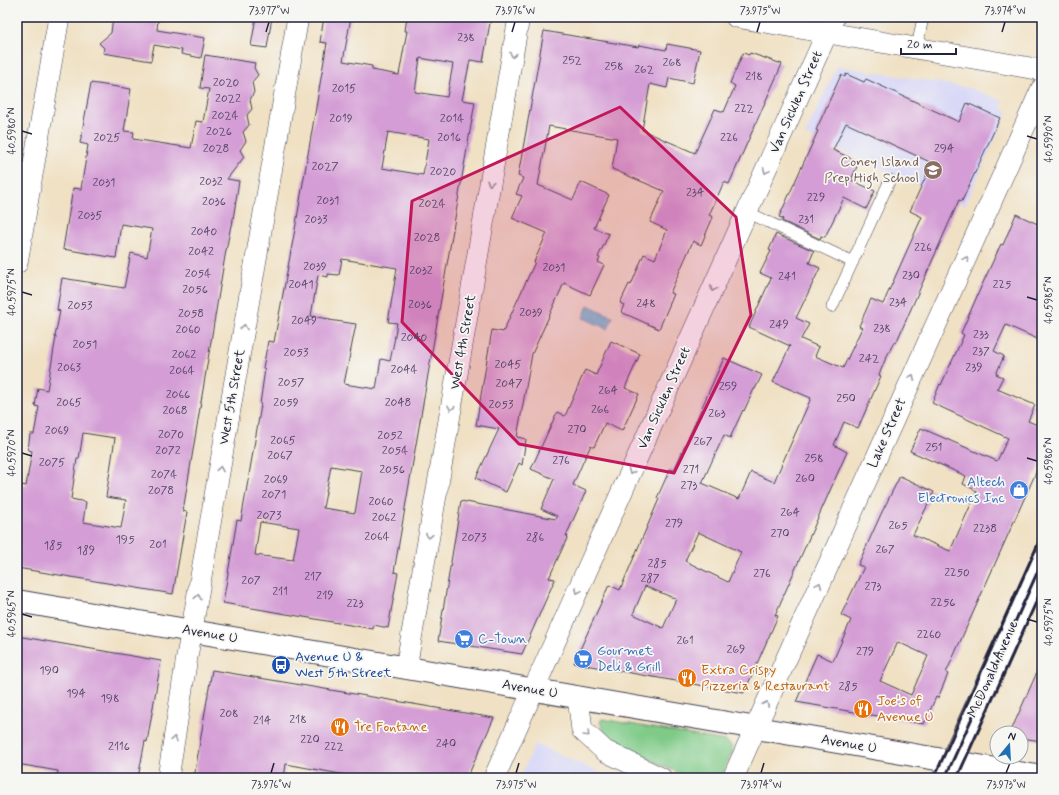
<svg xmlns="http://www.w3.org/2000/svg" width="1059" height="795" font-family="Mynerve,sans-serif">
<rect width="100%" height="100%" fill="#f6f6f2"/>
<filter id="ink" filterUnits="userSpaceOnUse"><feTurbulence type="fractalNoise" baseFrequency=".025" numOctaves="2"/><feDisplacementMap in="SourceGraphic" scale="8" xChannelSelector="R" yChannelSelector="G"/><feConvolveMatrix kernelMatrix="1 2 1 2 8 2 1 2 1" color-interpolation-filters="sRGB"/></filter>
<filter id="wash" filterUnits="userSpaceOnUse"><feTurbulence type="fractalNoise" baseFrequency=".012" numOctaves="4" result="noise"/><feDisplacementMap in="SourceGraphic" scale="16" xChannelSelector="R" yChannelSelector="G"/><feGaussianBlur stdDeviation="0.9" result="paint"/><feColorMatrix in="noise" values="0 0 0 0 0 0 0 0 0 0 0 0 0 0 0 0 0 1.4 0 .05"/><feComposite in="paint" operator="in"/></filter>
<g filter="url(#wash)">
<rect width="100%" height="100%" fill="#f0e1c4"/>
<path fill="#d7d7f8" d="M837 66 970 88 1003 101 1001 108 1008 111 965 205 805 135Z
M535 744 612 778H520Z"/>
<path fill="#7fca87" stroke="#507661" d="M602 719 725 741C730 743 732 746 733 751L720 778H690L614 743 609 740 600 722Z"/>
<path fill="#4bacca" stroke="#366782" d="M588 305 613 317 608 329 583 318Z"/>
<g id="blocks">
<path fill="#d49dd5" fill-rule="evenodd" d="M113 17H155V19H158L157 30 205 38 201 58 181 54 182 50 154 45 151 61 103 53 104 48 99 43 111 33Z
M256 17H272L267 48 251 46Z
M324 17H351L343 61 372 66V70L399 75 407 31H405L407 17H463L477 19V17H491L483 62 470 60 462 100 475 102 394 572 398 573 388 628 374 625 373 629 223 603 237 520 241 521 258 423 261 405 260 404 265 369 263 368 268 341 274 342 296 224 327 43 320 42ZM420 58 453 64 447 97 415 92ZM388 132 429 139 423 175 382 168ZM342 259 397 268 388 322 397 323 394 342 390 361 381 359 376 389 344 384 356 324 329 320V319L311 316 318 275 328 277V274L339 275ZM331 466 362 471 355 513 323 508ZM260 522 299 528 293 560 255 555Z
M544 31 638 47 639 45 666 50 667 44 700 50 693 83 669 78 667 88 650 84 642 130 695 153 715 109 724 112 735 86 730 83 743 53 749 55 750 53 782 64 729 184 724 182 709 215 713 217 701 245 693 241 670 293 674 294 659 329 621 312 624 305 620 303 629 284 631 285 644 254 655 259 667 230 650 222 664 191 612 169 617 138 549 126 538 185 573 200 581 182 609 195 594 228 609 234 598 257 600 258 598 262 604 265 590 295 564 283 532 354 517 437 526 439 522 465 519 463 506 492 476 478 499 429 476 425 492 330 503 332 535 262H534L547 233 512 218 522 196 516 194 523 178 518 176Z
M205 55 255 63 254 68 258 75 252 82 254 92 250 100 252 109 247 115 249 125 243 132 246 141 240 150 244 157 227 179 239 181 232 226 231 225 225 256 183 511 187 512 173 594 17 568V512L22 485 26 486 32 451 28 450 30 434H34L39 407 35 406 38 388 47 390 56 337H55L60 311 57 310 62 278 124 288 131 253 147 257 152 229 121 224 116 258 63 249 73 188 81 189 88 145 80 143 91 83 131 89 124 131 134 132 133 139 191 148 196 121 203 122 209 89 200 88ZM83 433 115 438 106 497 126 500 121 528 83 522 86 502 71 499 77 459H79Z
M846 74 864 82 866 79 959 122 967 103 1000 118 962 201 959 200 896 343 894 342 885 360 879 375 881 376 858 428 844 422 834 445 847 452 775 615 778 616 744 693 574 663 609 585 620 590 659 499 657 498 670 469 674 470 724 358 762 375 755 389H754L744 411 743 410 730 438 724 435 702 483 739 499 751 472 774 482 811 398 773 382 790 346 749 327 771 278 760 273 771 251 769 250 776 234 814 251 809 263 820 268 796 318 809 324 801 339 819 347 815 356 843 368 862 328 859 326 871 299 883 304 922 217 910 211 932 163 846 123 833 150 859 162 851 180 875 191 866 209 844 198 825 237 821 236 820 239 782 221 783 219 779 217 818 131 816 130 841 75 845 77ZM698 532 741 552 728 582 685 561ZM645 586 676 599 663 628 633 614Z
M1016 214 1042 226V341L1006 325 994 351 1004 356 996 374 1003 377 997 389 1035 405 1028 421 1042 427V459L946 673 948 674 938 698 936 697 924 724 796 702 817 654 833 661 851 620 841 615 864 567 858 565 881 514 900 476 934 492 913 535 950 551 977 491 963 484 966 476 910 451 921 428 997 461 1008 438 932 403 940 384 941 385 964 335 961 333 981 287 1001 244 1003 245ZM898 642 928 656 911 695 880 681Z
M611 341 640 354 625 388 639 394 622 431 605 423 594 447 591 445 583 462 573 485 586 491 566 536H568L549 578 555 579 522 654 438 641 461 501 556 519 557 516 541 509 554 479 531 469 557 412 565 416 585 370 596 375Z
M17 636 161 661 147 742 145 741 138 778H57L58 771 17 764Z
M1042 661V741L1021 738V733H1010Z
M212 670 390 700 494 718 467 778H346V775L286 764 284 778H194Z"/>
</g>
</g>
<g filter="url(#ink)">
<use href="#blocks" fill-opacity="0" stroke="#413f50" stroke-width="1"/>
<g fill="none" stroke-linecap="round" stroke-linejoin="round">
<g stroke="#413f50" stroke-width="12">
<path id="service" d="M917 48 923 17
M747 212 853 262
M832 307 890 180"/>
</g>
<g stroke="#413f50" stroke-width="22">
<path id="minor" d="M736 17 1042 70
M17 263 59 17
M406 668 519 17
M578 697 582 730 605 751 661 778
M168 778 187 657 298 17
M494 778 834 17
M733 778 1042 88"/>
</g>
<g stroke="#413f50" stroke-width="24">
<path id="secondary" d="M17 601 1042 777
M944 778 1042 561"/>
</g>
<use href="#service" stroke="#fff" stroke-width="11"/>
<use href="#minor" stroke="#fff" stroke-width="21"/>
<use href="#secondary" stroke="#fff" stroke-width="22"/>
<path stroke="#22223b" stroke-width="3" d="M934 778 1042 535
M945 778 1042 562
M957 778 1042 589"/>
</g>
<defs><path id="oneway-chevron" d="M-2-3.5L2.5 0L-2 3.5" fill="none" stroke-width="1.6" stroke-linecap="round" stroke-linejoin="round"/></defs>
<g stroke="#9c9ca7">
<use href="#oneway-chevron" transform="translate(513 55) rotate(100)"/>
<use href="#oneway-chevron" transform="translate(766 171) rotate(114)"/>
<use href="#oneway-chevron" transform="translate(490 183) rotate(100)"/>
<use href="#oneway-chevron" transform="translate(966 259) rotate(-66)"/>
<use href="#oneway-chevron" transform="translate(713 289) rotate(114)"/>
<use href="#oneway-chevron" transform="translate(244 327) rotate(-80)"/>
<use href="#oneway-chevron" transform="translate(912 377) rotate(-66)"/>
<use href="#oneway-chevron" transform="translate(451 408) rotate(100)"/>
<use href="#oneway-chevron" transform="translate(220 469) rotate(-80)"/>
<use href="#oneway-chevron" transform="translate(631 472) rotate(114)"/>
<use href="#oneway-chevron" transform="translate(429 536) rotate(100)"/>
<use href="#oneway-chevron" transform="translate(819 585) rotate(-66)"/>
<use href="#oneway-chevron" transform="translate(578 591) rotate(114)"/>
<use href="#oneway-chevron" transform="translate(198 597) rotate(-80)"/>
<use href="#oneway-chevron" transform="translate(766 704) rotate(-66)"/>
<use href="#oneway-chevron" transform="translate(587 734) rotate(45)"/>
<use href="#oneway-chevron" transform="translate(174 739) rotate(-81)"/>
</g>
</g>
<path fill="#c2185b" fill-opacity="0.2" stroke="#c2185b" stroke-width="3" stroke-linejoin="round" d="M620 107 736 217 751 315 674 473 519 444 402 322 412 201Z"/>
<path fill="none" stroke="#22223b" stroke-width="1.5" d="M266 32 269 22M512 32 515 22M757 32 760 22M1002 32 1005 22M22 131 32 134M1027 136 1037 139M22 292 32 295M1027 297 1037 300M22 453 32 456M1027 458 1037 461M22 614 32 617M1027 619 1037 622M271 773 274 763M516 773 519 763M761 773 764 763M1006 773 1010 763"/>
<defs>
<g id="school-disc" transform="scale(1)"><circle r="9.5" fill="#8d6e63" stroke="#f6f6f2"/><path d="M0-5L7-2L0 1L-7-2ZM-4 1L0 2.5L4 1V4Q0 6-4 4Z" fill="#fff"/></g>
<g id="shop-disc" transform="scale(1)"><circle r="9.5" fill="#3f7fe0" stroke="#f6f6f2"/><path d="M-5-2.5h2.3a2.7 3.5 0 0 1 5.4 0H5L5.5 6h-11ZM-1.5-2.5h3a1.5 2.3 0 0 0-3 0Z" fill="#fff"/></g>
<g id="supermarket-disc" transform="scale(1)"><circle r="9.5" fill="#3f7fe0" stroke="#f6f6f2"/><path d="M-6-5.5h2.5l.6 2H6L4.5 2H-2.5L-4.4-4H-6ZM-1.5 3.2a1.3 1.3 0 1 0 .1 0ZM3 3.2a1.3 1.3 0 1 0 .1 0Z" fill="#fff"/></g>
<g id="bus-disc" transform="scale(1)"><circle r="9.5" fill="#1a4fb4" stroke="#f6f6f2"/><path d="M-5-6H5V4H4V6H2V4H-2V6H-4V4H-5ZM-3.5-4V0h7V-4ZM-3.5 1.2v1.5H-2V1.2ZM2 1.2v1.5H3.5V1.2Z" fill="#fff"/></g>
<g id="restaurant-disc" transform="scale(1)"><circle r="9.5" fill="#e8710a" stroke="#f6f6f2"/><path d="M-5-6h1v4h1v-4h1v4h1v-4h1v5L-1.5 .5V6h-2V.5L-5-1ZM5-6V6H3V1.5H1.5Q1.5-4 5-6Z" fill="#fff"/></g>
</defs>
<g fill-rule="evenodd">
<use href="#school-disc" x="933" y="170"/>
<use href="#shop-disc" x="1019" y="490"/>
<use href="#supermarket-disc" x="464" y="639"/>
<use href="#supermarket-disc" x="583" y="659"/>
<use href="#bus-disc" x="281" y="665"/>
<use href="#restaurant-disc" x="687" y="678"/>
<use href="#restaurant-disc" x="863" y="709"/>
<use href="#restaurant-disc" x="340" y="727"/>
</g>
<g text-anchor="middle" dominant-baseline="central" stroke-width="3.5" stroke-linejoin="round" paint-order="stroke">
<g font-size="12" fill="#4e4162">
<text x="466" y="38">238</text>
<text x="572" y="61">252</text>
<text x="672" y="63">268</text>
<text x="614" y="67">258</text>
<text x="644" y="70">262</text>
<text x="754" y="77">218</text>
<text x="226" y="83">2020</text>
<text x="344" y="89">2015</text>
<text x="228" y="99">2022</text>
<text x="744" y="109">222</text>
<text x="225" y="116">2024</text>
<text x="341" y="119">2019</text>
<text x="452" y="119">2014</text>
<text x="219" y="132">2026</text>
<text x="107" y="138">2025</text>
<text x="449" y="138">2016</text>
<text x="729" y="138">226</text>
<text x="216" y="149">2028</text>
<text x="944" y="149">294</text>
<text x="325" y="167">2027</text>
<text x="443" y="172">2020</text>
<text x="211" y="182">2032</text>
<text x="104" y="183">2031</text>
<text x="695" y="193">234</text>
<text x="816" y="198">229</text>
<text x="328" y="201">2031</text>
<text x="214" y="202">2036</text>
<text x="432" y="204">2024</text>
<text x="90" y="216">2035</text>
<text x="316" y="220">2033</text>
<text x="806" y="220">231</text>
<text x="204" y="232">2040</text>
<text x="427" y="238">2028</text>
<text x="923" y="248">226</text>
<text x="201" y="252">2042</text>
<text x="315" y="267">2039</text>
<text x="554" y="268">2031</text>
<text x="421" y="271">2032</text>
<text x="198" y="274">2054</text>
<text x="911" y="276">230</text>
<text x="787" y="277">241</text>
<text x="301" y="285">2041</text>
<text x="1002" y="285">225</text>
<text x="195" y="290">2056</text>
<text x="898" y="303">234</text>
<text x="646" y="304">248</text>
<text x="420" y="305">2036</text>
<text x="80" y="306">2053</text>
<text x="531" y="313">2039</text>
<text x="191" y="314">2058</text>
<text x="304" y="321">2049</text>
<text x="779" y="325">249</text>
<text x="882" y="329">238</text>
<text x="188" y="330">2060</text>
<text x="981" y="335">233</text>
<text x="414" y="338">2040</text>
<text x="85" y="345">2051</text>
<text x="981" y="352">237</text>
<text x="296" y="353">2053</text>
<text x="184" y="355">2062</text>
<text x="869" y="359">242</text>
<text x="508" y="365">2045</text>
<text x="69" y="368">2063</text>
<text x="974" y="368">239</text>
<text x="404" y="370">2044</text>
<text x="182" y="371">2064</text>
<text x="291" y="383">2057</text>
<text x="509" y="384">2047</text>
<text x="728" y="387">259</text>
<text x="608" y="391">264</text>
<text x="178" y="395">2066</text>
<text x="846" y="399">250</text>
<text x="69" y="403">2065</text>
<text x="286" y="403">2059</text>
<text x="398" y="403">2048</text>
<text x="501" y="405">2053</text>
<text x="600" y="410">266</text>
<text x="175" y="411">2068</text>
<text x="717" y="414">263</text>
<text x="577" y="430">270</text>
<text x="57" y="431">2069</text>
<text x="171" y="435">2070</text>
<text x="390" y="436">2052</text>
<text x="283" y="441">2065</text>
<text x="703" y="442">267</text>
<text x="934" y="448">251</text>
<text x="168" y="451">2072</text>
<text x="395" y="451">2054</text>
<text x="280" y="456">2067</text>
<text x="814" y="459">258</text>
<text x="561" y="461">276</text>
<text x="52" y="463">2075</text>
<text x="392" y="470">2056</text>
<text x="691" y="470">271</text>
<text x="164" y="475">2074</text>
<text x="805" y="479">260</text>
<text x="276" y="480">2069</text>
<text x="689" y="486">273</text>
<text x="161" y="491">2078</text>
<text x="274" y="495">2071</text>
<text x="381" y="502">2060</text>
<text x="790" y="513">264</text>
<text x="269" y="516">2073</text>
<text x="384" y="518">2062</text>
<text x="674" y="524">279</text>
<text x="898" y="526">265</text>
<text x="985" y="529">2238</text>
<text x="780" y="534">270</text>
<text x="377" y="537">2064</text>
<text x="474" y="538">2073</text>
<text x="535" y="538">286</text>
<text x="125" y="540">195</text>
<text x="158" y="545">201</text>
<text x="53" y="546">185</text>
<text x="885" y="550">267</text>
<text x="86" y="551">189</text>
<text x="657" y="564">285</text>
<text x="957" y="573">2250</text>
<text x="762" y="574">276</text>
<text x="313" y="577">217</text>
<text x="650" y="579">287</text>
<text x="251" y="581">207</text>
<text x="873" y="587">273</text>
<text x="280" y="592">211</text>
<text x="325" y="596">219</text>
<text x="943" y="603">2256</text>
<text x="355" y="604">223</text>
<text x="929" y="635">2260</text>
<text x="685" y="641">261</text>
<text x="736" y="650">269</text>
<text x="865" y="652">279</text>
<text x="49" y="671">190</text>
<text x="848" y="687">285</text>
<text x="76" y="694">194</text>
<text x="110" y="699">198</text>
<text x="229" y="714">208</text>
<text x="298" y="720">218</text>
<text x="262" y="721">214</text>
<text x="310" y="740">220</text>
<text x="446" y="744">240</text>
<text x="119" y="747">2116</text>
<text x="334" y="747">222</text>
</g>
<g font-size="14" fill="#22223b" stroke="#f6f6f2">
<text transform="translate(796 102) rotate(-66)">Van Sicklen Street</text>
<text transform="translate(463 342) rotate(-80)">West 4th Street</text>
<text transform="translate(232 397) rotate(-80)">West 5th Street</text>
<text transform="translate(664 398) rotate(-66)">Van Sicklen Street</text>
<text transform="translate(887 433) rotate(-66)">Lake Street</text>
<text transform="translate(210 634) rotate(10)">Avenue U</text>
<text transform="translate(993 669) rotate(-66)">McDonald Avenue</text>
<text transform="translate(530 689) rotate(10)">Avenue U</text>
<text transform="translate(849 744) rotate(10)">Avenue U</text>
</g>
<g font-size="14" fill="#785e54" stroke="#f6f6f2" text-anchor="end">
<text x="919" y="162">Coney Island<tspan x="919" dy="16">Prep High School</tspan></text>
</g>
<g font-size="14" fill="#366cbe" stroke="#f6f6f2" text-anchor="start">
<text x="1005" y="482" text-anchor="end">Altech<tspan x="1005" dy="16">Electronics Inc</tspan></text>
<text x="478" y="639">C-Town</text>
<text x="597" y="651">Gourmet<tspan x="597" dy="16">Deli &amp; Grill</tspan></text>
</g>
<g font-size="14" fill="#164399" stroke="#f6f6f2" text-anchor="start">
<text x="295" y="657">Avenue U &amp;<tspan x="295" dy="16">West 5th Street</tspan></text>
</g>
<g font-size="14" fill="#c56008" stroke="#f6f6f2" text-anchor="start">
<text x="701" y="670">Extra Crispy<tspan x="701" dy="16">Pizzeria &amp; Restaurant</tspan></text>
<text x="877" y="701">Joe's of<tspan x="877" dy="16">Avenue U</tspan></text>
<text x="354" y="727">Tre Fontane</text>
</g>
</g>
<rect width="1059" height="795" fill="none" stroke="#f6f6f2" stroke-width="44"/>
<g transform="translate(1009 745) rotate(18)"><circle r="19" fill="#f6f6f2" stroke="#a1a1a9"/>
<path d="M0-3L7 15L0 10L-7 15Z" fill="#1f6fb2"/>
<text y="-6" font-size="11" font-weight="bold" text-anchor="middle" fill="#22223b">N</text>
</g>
<path d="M901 48v6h55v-6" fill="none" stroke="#22223b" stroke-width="2"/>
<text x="907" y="48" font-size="12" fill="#22223b" stroke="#f6f6f2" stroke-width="3" paint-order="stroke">20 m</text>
<rect x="22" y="22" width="1015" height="751" fill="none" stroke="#22223b" stroke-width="1.5"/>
<g font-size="10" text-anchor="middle" fill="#22223b">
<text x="269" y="14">73.977°W</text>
<text x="515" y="14">73.976°W</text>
<text x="760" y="14">73.975°W</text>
<text x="1005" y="14">73.974°W</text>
<text transform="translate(11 131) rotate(-90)" y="4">40.5980°N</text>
<text transform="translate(1048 139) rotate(-90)" y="4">40.5990°N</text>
<text transform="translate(11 292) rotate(-90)" y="4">40.5975°N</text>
<text transform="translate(1048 300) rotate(-90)" y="4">40.5985°N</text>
<text transform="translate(11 453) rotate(-90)" y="4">40.5970°N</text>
<text transform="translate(1048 461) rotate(-90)" y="4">40.5980°N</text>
<text transform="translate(11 614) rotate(-90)" y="4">40.5965°N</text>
<text transform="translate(1048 622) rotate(-90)" y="4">40.5975°N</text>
<text x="271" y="788">73.976°W</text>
<text x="516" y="788">73.975°W</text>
<text x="761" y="788">73.974°W</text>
<text x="1006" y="788">73.973°W</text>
</g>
</svg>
